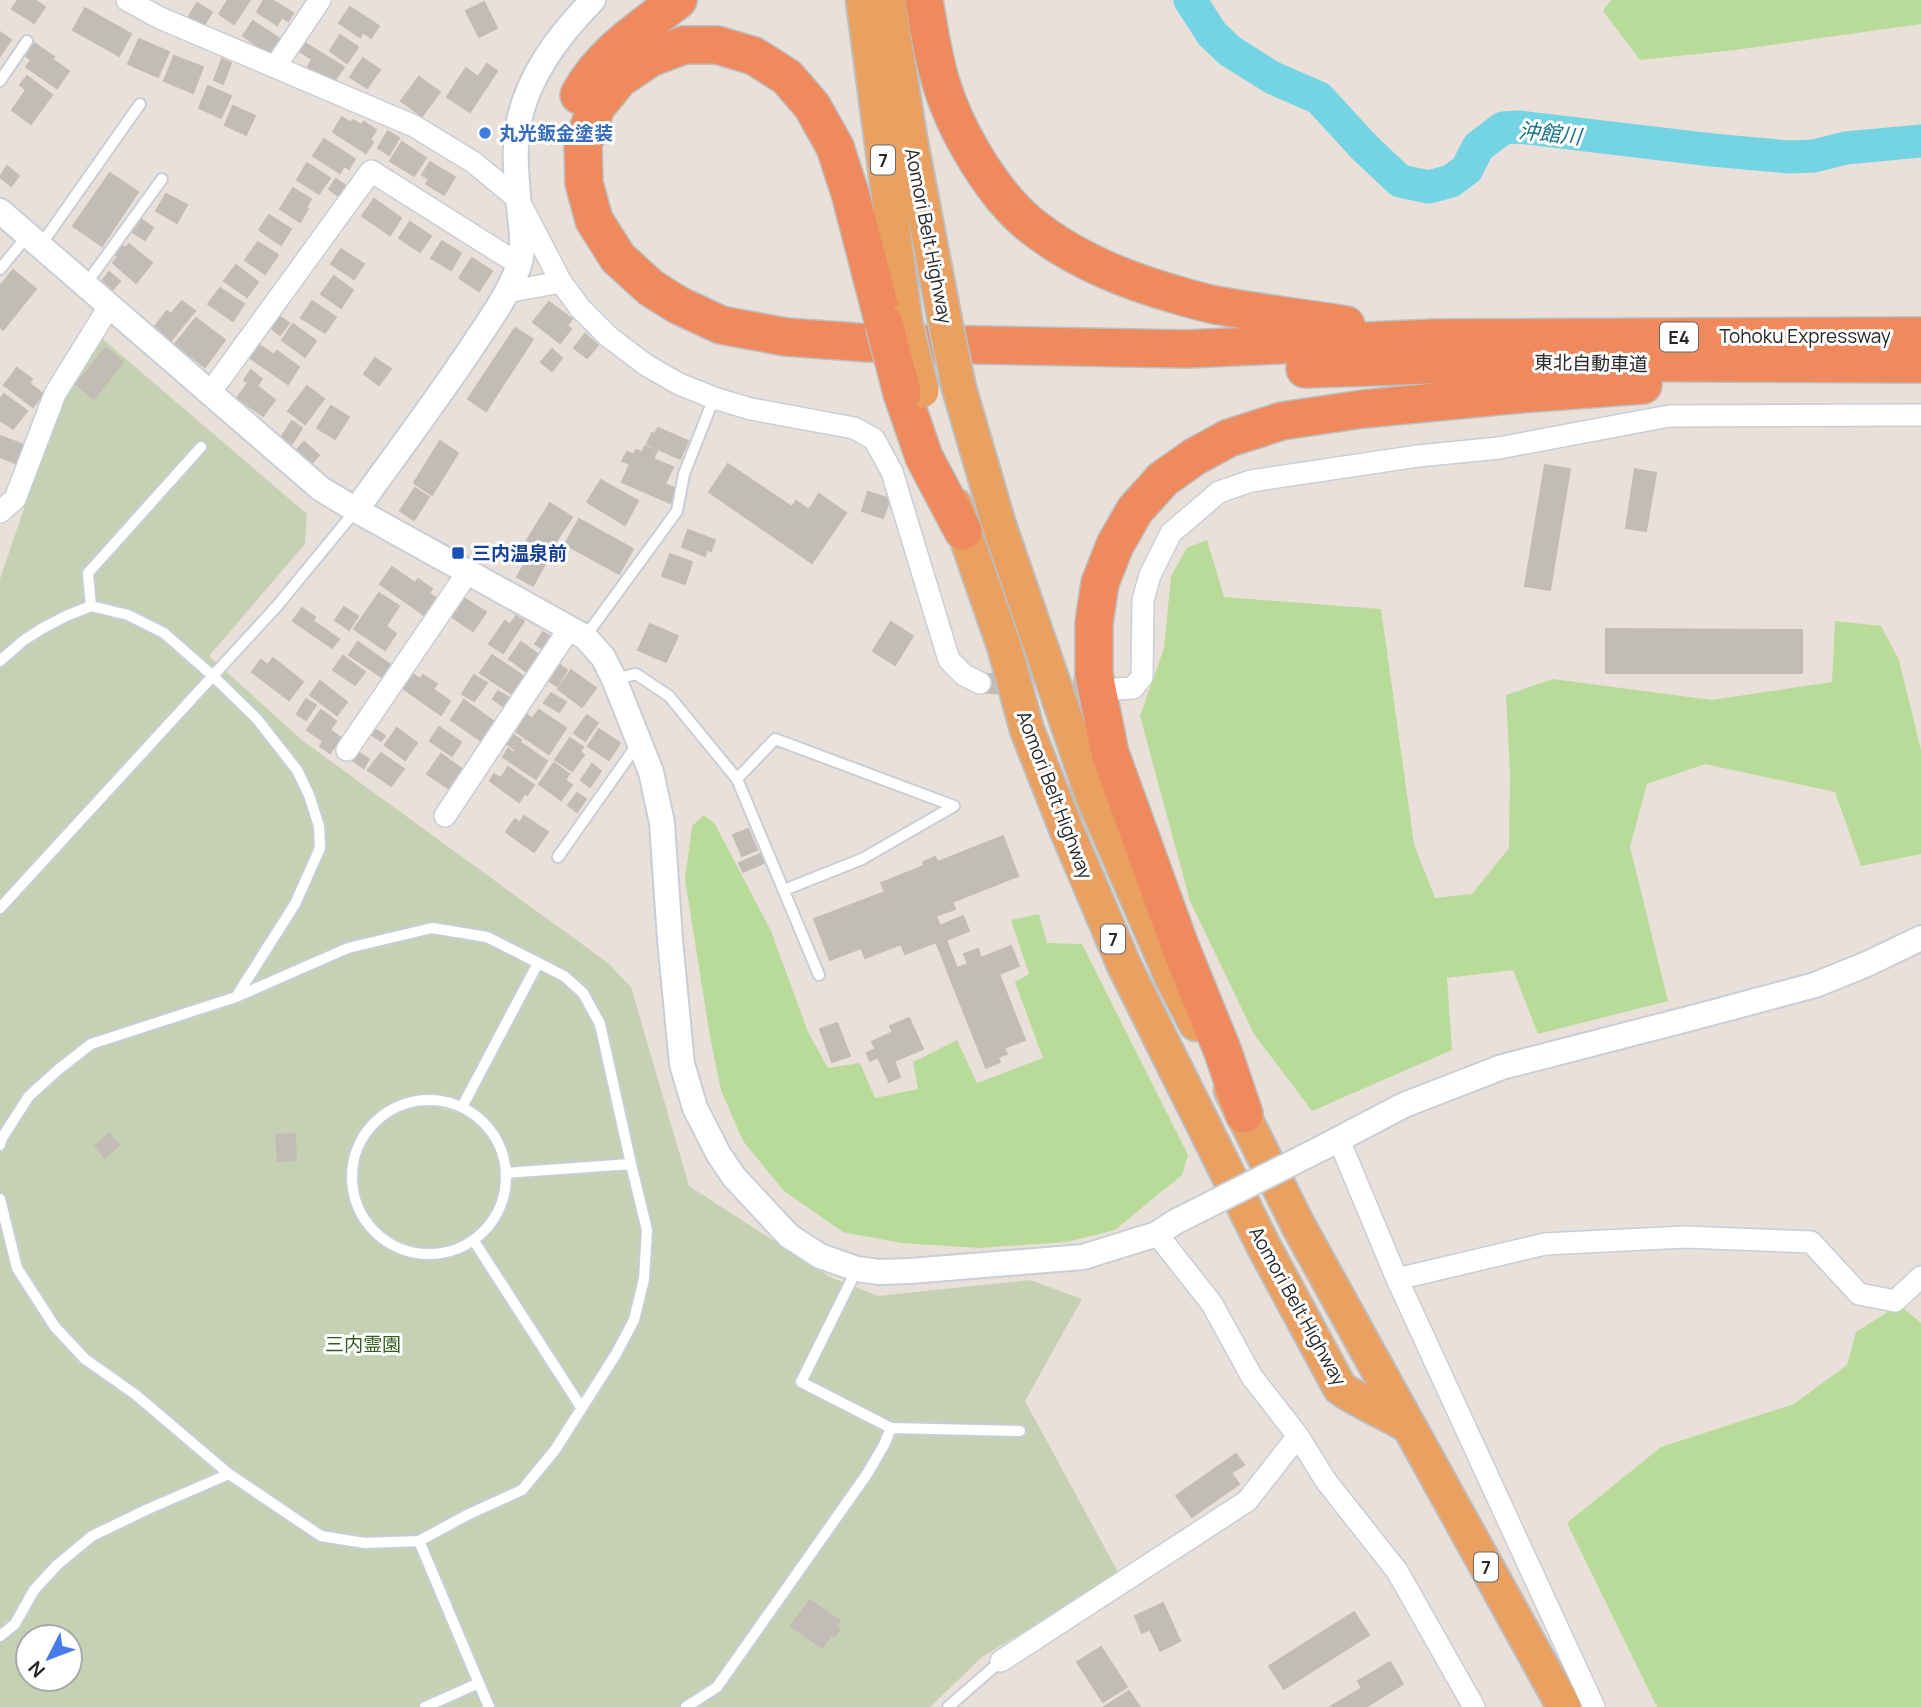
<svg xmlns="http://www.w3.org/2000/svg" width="1921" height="1707" font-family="Manrope,'Noto Sans JP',sans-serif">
<rect width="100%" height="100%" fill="#e9e0da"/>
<path fill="#b9db9a" d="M1611 0H1921V24L1735 50 1640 60 1603 11Z
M1207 540 1224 597 1381 609 1414 844 1435 898 1472 894 1509 848 1510 773 1506 695 1553 679 1712 700 1832 682 1835 621 1881 626 1899 660 1921 750V854L1861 866 1835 792 1705 764 1647 784 1630 847 1668 1001 1538 1034 1513 970 1447 978 1452 1050 1312 1111 1254 1034 1190 901 1140 716 1164 648 1171 576 1187 548Z
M704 815 715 824 771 931 808 1032 828 1068 860 1063 875 1098 918 1089 913 1062 957 1040 977 1083 1043 1058 1015 982 1029 974 1011 920 1039 914 1047 943 1082 944 1188 1155 1182 1175 1115 1230 1067 1242 979 1248 901 1243 843 1232 784 1191 743 1141 721 1090 710 1037 685 879 692 826Z
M1899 1305 1921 1323V1707H1657L1567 1523 1661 1447 1794 1404 1847 1365 1856 1332Z"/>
<path fill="#c6d1b3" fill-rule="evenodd" d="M99 336 307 514 305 544 209 656 303 741 608 963 631 987 689 1186 830 1277 878 1296 1030 1280 1082 1299 1025 1401 1119 1574 982 1657 930 1707H0V579L64 391ZM28 1637H70V1679H28Z"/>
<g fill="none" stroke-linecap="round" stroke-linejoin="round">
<path stroke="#75d4e3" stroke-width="33" d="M1190 0 1212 34 1230 51 1273 78 1319 98 1364 147 1400 181 1429 187 1451 181 1467 169 1478 147 1503 128 1519 127 1712 150 1789 157 1814 156 1846 148 1921 141"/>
</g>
<path fill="#c1bcb6" stroke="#c4bcb4" stroke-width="2" d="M18 0H35L45 7 34 23 12 9Z
M228 0H250L234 24 219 14Z
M264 0H272L293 13 288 21 282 17 277 25 257 12Z
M484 2 497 28 479 37 466 11Z
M197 3 212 12 204 25 189 16Z
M350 7 379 26 371 38 363 32 360 37 339 23Z
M85 8 131 34 119 56 73 30Z
M253 21 280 39 270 54 243 36Z
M0 32 11 40 0 56Z
M340 35 358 47 347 63 330 51Z
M139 39 169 52 158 77 128 64Z
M34 43 54 57 52 59 69 71 57 88 26 67 31 60 26 56Z
M305 43 344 67 333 83 308 67 312 59 300 52Z
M174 56 203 67 193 93 164 81Z
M363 58 380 70 367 88 350 77Z
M222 59 231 63 223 84 214 80Z
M487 64 497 71 470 112 447 97 466 68 478 77Z
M27 76 52 95 31 124 12 110 26 90 20 85Z
M419 77 440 92 422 116 401 101Z
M208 86 231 96 221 118 199 108Z
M233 106 255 116 246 135 225 125Z
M342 117 351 123 353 120 362 125 364 122 376 130 370 140 373 142 366 153 333 132Z
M388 131 399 138 389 155 378 148Z
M324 139 355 159 349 169 344 166 340 173 313 156Z
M402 142 426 158 414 176 390 161Z
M430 162 455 177 444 195 426 184 429 179 422 175Z
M307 163 330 178 319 194 297 180Z
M7 166 19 176 11 186 0 177Z
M110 173 138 192 102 246 73 226Z
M336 179 347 187 340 197 329 189Z
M293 188 311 199 306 208 308 209 300 222 280 209Z
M166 194 187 205 177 223 156 211Z
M374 199 401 218 390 235 362 216Z
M269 215 291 229 281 245 259 230Z
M141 219 153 228 145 240 132 232Z
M410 222 431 236 420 252 399 238Z
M442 241 461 253 451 270 431 258Z
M258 242 278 255 265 274 245 260Z
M129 244 152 263 136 283 113 263 118 257 115 254 122 246 125 248Z
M341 249 364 264 354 279 331 264Z
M472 258 492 271 479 291 459 278Z
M236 265 258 282 247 297 224 281Z
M13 270 36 289 3 330 0 327V286Z
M109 272 120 281 113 289 103 280Z
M334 276 353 290 341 308 321 294Z
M220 288 244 304 233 321 208 304Z
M182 301 195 311 169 343 152 330 167 311 171 314Z
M312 301 336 317 325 333 301 318Z
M549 302 572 319 567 326 571 329 560 343 533 322Z
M279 316 289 323 280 335 271 328Z
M196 318 225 340 205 367 175 344Z
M293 324 316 341 305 357 282 340Z
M515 328 533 339 486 411 468 399Z
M585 334 598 345 587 358 574 348Z
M258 344 274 355 277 351 299 367 288 384 249 357Z
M106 348 123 362 94 399 76 384Z
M552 349 562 358 552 371 541 362Z
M375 358 391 369 379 385 364 374Z
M17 368 32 379 29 383 43 394 33 407 4 385Z
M251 370 262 379 257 386 275 400 263 416 237 398 248 383 244 380Z
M307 386 324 399 305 424 288 411Z
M4 394 27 411 13 429 0 420V399Z
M331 406 349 417 335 439 317 428Z
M292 421 302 428 292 444 281 438Z
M658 428 688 441 680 459 647 444 652 433 655 434Z
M0 436 24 445 17 464 0 457Z
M440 441 458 453 432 495 414 483Z
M304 442 319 455 312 463 297 450Z
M645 446 657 451 653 459 673 467 665 484 676 489 670 503 622 482 630 464 622 461 627 452 634 455 636 450 642 453Z
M728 464 792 507 796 501 809 510 819 494 846 513 812 563 709 492Z
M1545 465 1570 469 1550 590 1525 586Z
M1635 469 1656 473 1646 531 1626 528Z
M601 480 638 501 625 525 587 502Z
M415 488 429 497 414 520 400 511Z
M868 492 890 499 883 518 862 511Z
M550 503 572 517 548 554 527 540Z
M579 519 633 549 619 574 565 544Z
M688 530 715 540 711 551 707 549 705 556 682 547Z
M531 553 546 562 533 586 517 577Z
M670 554 692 562 685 584 662 576Z
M392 567 415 583 418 579 432 589 429 593 439 600 427 617 380 584Z
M379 593 399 606 386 626 396 634 385 650 354 629Z
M464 598 486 612 473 631 452 617Z
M344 607 358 616 349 630 335 620Z
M302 608 315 617 313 621 339 639 332 648 293 621Z
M516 616 524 621 503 653 489 644 505 621 510 625Z
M891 622 913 636 895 665 873 651Z
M650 624 678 636 666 662 638 650Z
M1606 629 1802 630V673H1606Z
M543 632 554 639 546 651 535 644Z
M358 642 392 666 383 678 349 655Z
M521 642 539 655 527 672 509 659Z
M492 655 526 678 515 696 480 673Z
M343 656 365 672 355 685 333 670Z
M273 658 303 682 289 700 252 672 261 660 268 665Z
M557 663 567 670 557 686 546 679Z
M571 670 596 688 582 707 558 689Z
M411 673 420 679 423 675 437 684 433 689 450 701 441 715 401 687Z
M474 675 487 683 474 701 462 694Z
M320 681 347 702 337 715 310 695Z
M498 691 510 698 504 707 493 699Z
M551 693 566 702 559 712 544 703Z
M306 699 316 705 306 720 297 714Z
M464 700 496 723 483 742 451 720Z
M321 710 336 721 330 730 341 738 330 753 320 746 323 741 307 730Z
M539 710 566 728 549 754 515 731 526 714 532 719Z
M587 715 598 723 585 741 574 733Z
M372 727 385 736 381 741 369 733Z
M439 727 461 742 452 756 430 741Z
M397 728 417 743 405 760 385 745Z
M599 729 620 743 609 760 588 746Z
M509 732 521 740 514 749 503 741Z
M570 738 583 747 580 752 584 755 572 771 555 760Z
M521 743 547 761 536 779 503 757 508 749 514 753Z
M358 752 369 759 364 768 352 760Z
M381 753 404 769 391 786 368 770Z
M441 754 462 769 448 788 427 774Z
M554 763 569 774 565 780 572 785 561 800 539 784Z
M592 764 601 771 590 787 581 780Z
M508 767 534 785 527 795 525 793 519 802 490 781 494 774 501 778Z
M577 793 586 799 577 812 568 805Z
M524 816 548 832 534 852 506 832 515 819 520 823Z
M748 829 757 850 742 856 733 835Z
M1003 836 1018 876 952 902 955 909 936 916 940 926 963 916 969 931 946 940 957 968 968 964 964 954 978 949 981 958 1011 946 1019 966 999 974 1025 1040 1004 1048 1007 1054 998 1057 1000 1062 986 1068 936 942 905 954 901 944 865 958 861 948 830 960 814 919 885 892 881 883 924 866 923 862 935 857 938 862Z
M760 854 764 863 743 872 739 863Z
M909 1018 923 1049 894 1061 900 1077 889 1082 878 1057 870 1061 867 1053 876 1049 872 1042 893 1032 890 1026Z
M837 1023 850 1056 832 1062 820 1029Z
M109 1134 119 1145 105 1158 95 1146Z
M295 1134 296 1160 278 1161 276 1135Z
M1236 1454 1244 1465 1231 1473 1239 1484 1192 1517 1176 1496Z
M810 1600 840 1621 836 1626 840 1629 834 1637 831 1635 822 1648 791 1626Z
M1163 1603 1180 1641 1160 1651 1150 1629 1142 1633 1135 1616Z
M1354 1612 1369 1635 1284 1689 1269 1666Z
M1101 1647 1127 1687 1103 1702 1077 1662Z
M1390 1662 1403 1684 1366 1707H1330L1362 1688 1358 1681Z
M1129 1691 1140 1707H1104Z"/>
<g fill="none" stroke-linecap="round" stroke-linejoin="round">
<path stroke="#c2bbb6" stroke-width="21" stroke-dasharray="21 10" stroke-linecap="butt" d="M980 683 1106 689"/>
<g stroke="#c8ced8" stroke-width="14">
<path id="service" d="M0 81 27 41
M40 246 140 104
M0 269 28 235
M86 284 162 179
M91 606 88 573 201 447
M585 637 677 511 684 474 714 398
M0 661 24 640 43 628 66 616 91 606 128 615 164 633 213 676 257 719 297 770 309 795 319 826 320 848 295 904 236 997
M614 679 636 674 669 696 737 779 819 975
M737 779 775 739 954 806 862 859 784 890
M558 857 639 742
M0 908 277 606 356 510
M352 1177a77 77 0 1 1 154 0a77 77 0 1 1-154 0Z
M462 1107 538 963
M0 1145 2 1138 29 1096 59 1069 91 1044 236 997 348 948 432 928 487 937 564 976 583 993 600 1024 631 1164 647 1230 644 1279 634 1320 616 1354 555 1450 522 1490 469 1514 419 1541 365 1543 321 1536 229 1474 136 1395 85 1359 55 1327 17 1268 0 1199
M506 1173 631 1164
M474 1241 581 1407
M891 1428 1020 1431
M419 1541 489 1707
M0 1636 15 1624 34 1590 57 1565 92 1536 148 1509 229 1474
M425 1707 479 1683
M686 1707 717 1687 867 1474 884 1445 891 1428 801 1382 857 1269
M948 1707 1001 1661"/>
</g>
<g stroke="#c8ced8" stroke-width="24">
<path id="minor" d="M127 0 160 18 414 126 473 162 518 199 561 282 580 308 609 337 646 365 679 384 714 398 751 409 854 428 874 439 892 472 949 660 964 675 980 683
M275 67 320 0
M506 292 561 282
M209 394 371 171 520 265
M0 512 15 499 55 394 110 305
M1116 689 1133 688 1142 677 1143 600 1150 575 1171 533 1219 492 1251 481 1418 456 1499 448 1669 416 1921 415
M347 750 468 572
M445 816 569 629
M1339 1140 1397 1279 1594 1707
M1157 1234 1212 1304 1252 1377 1298 1436 1326 1481 1397 1571 1474 1707
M1397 1279 1545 1244 1685 1237 1811 1242 1859 1294 1895 1301 1921 1277
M1001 1661 1247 1501 1298 1436"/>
</g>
<g stroke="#c8ced8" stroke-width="28">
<path id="tertiary" d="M0 211 321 489 356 510 585 637 603 657 614 679 651 772 662 823 670 940 682 1064 695 1108 719 1155 734 1177 789 1236 820 1256 857 1269 879 1272 910 1271 1083 1257 1157 1234 1175 1222
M356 510C394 457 433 405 470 350 487 324 507 297 518 268 527 247 519 217 518 195 516 172 514 148 518 126 527 76 559 35 593 0
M1322 1148 1404 1105 1502 1067 1688 1019 1815 985 1867 964 1921 938"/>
</g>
<g stroke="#bebebe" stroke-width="37">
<path id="trunk" d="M863 0 905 320
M888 0 910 138 944 316
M959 388 999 525 1092 795 1172 978 1196 1024
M955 505 1005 649 1027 730 1067 831 1124 965 1263 1245 1340 1388C1361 1403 1386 1412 1408 1426
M1231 1090 1298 1225 1564 1707"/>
</g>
<g stroke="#bebebe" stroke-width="40">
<path id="motorway" d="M924 0C930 35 935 70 948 103 963 142 995 195 1027 222 1070 258 1121 279 1174 294 1187 298 1201 302 1215 305 1259 313 1303 318 1346 325
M579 95C602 52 641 29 678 0
M884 324 850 193 835 147 812 106 787 77 754 56 717 45H684L650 58 619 79 596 107 583 144 584 183 594 220 618 258 651 288 678 305 721 325 786 337 869 343 1186 349 1437 338 1921 336
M1305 369 1519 362 1921 364
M902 393 924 457 963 531
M1244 1114 1223 1052 1180 946 1110 753 1094 674V623L1100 583 1115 545 1135 510 1163 479 1194 457 1229 438 1282 421 1363 409 1520 394 1643 385"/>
</g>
<use href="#service" stroke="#fff" stroke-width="10"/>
<use href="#minor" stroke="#fff" stroke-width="21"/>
<use href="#tertiary" stroke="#fff" stroke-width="24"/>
<use href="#trunk" stroke="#e9a061" stroke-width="33"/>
<use href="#motorway" stroke="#ef8a5e" stroke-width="37"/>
<g stroke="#c8ced8" stroke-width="28" stroke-linecap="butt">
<path id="tertiary-bridge" d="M1175 1222 1322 1148"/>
</g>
<g stroke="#bebebe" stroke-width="37" stroke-linecap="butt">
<path id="trunk-bridge" d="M944 316 959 388
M905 320 922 391"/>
</g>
<g stroke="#bebebe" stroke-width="40" stroke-linecap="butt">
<path id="motorway-bridge" d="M884 324 902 393"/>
</g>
<use href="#tertiary-bridge" stroke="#fff" stroke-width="24"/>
<use href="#trunk-bridge" stroke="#e9a061" stroke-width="33"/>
<use href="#motorway-bridge" stroke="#ef8a5e" stroke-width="37"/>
</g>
<circle fill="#3f7fe0" stroke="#fff" stroke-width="2.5" cx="485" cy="133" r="7"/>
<rect fill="#1a4fb4" stroke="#fff" stroke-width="2.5" x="451" y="546" width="14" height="14" rx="3.5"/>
<g text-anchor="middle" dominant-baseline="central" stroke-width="6" stroke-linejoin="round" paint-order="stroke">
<g fill="#fff" stroke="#686868" stroke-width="2">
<rect x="871" y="145.5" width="24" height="29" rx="5"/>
<rect x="1660" y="322.5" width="38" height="29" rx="5"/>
<rect x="1101" y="924.5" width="24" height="29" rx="5"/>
<rect x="1474" y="1552.5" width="24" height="29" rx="5"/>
</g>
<g font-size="18" font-weight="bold" fill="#272727">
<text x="883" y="160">7</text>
<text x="1679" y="337">E4</text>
<text x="1113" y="939">7</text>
<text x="1486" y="1567">7</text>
</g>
<g font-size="19" font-weight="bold" fill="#366cbe" stroke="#fff" text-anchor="start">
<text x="499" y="133">丸光鈑金塗装</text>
</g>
<g font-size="19" fill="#272727" stroke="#fff">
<text transform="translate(929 236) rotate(79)">Aomori Belt Highway</text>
<text x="1805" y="336">Tohoku Expressway</text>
<text transform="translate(1591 363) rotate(1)">東北自動車道</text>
<text transform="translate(1055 795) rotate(69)">Aomori Belt Highway</text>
<text transform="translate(1298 1306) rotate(61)">Aomori Belt Highway</text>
</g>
<g font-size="19" font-weight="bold" fill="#164399" stroke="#fff" text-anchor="start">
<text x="472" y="553">三内温泉前</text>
</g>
<g font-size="19" fill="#345d1f" stroke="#fff">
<text x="363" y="1344">三内霊園</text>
</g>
<g font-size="21" font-style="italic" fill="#18728a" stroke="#fff">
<text transform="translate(1550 133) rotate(6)">沖館川</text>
</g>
</g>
<g transform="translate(49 1658) rotate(228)"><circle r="33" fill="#ffffff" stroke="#a9a9a9" stroke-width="2"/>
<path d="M0-5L12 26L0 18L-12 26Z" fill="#477be9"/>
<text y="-10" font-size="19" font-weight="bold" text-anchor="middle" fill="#272727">N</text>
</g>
</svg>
